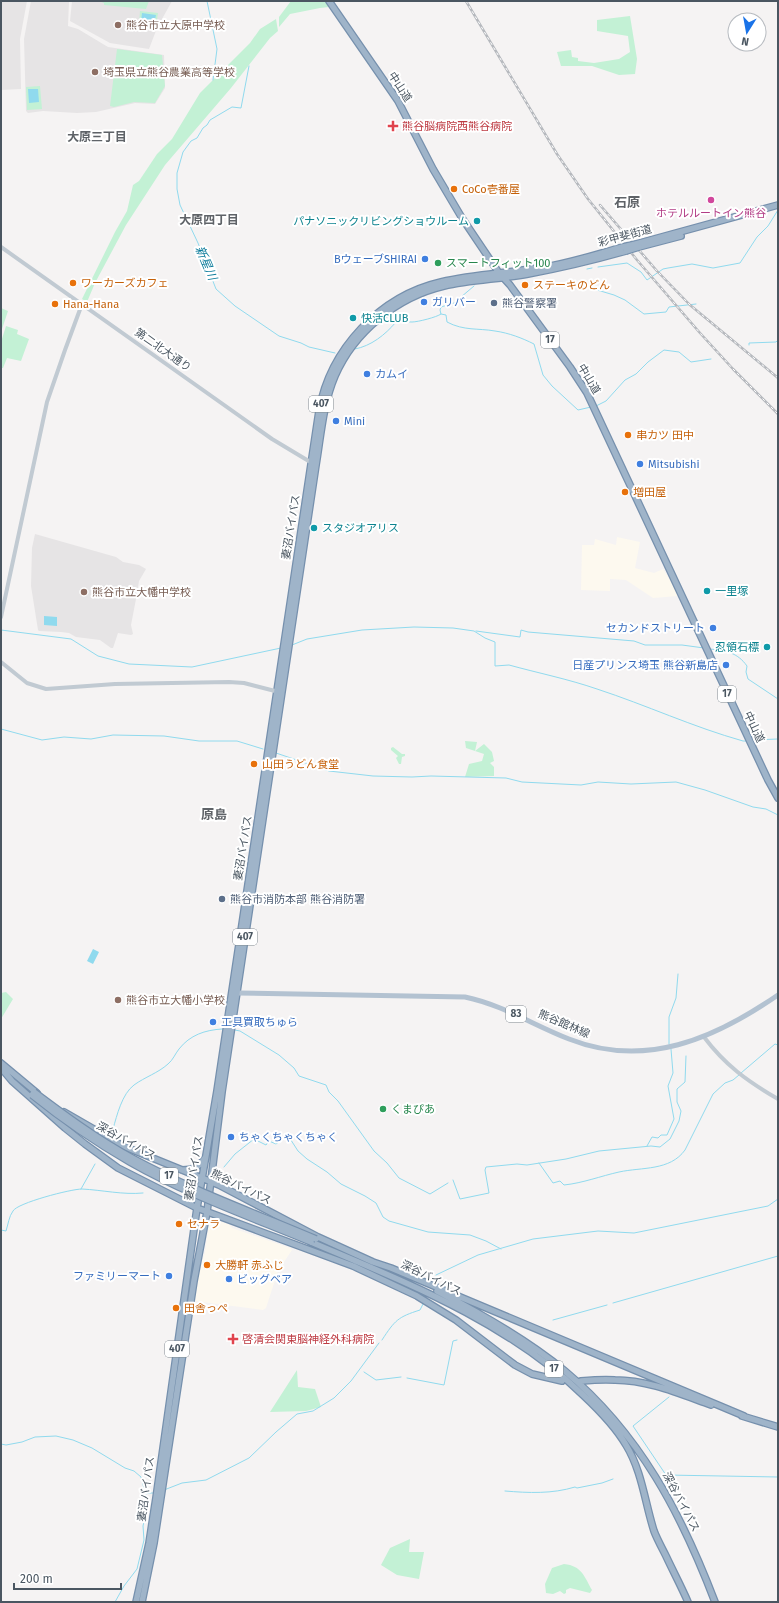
<svg xmlns="http://www.w3.org/2000/svg" width="779" height="1603" font-family="'Fira Sans','Noto Sans JP',sans-serif">
<rect width="100%" height="100%" fill="#f5f3f3"/>
<path fill="#fdf9ef" d="M617 537 640 542 635 568 654 573 663 569 672 583 678 596 653 598 626 580 610 579V591L581 590 582 545H594L595 539 616 545Z
M214 1220 229 1224 232 1228 290 1248 292 1250 278 1271 266 1308 263 1310 194 1301 197 1278 205 1252 209 1222Z"/>
<path fill="#e6e4e5" d="M1 1H27L20 39 21 89 1 90Z
M31 1 69 2 68 26 78 29 108 47 164 55 165 88 155 104 135 103 96 112 77 113 43 111 28 113 26 111 24 39Z
M72 1H172L157 28 149 49 110 43 70 21Z
M35 534 116 557 123 562 139 565 146 569 139 581 136 599 131 625 133 634 131 635 118 633 113 648H111L100 640 76 637 69 633 61 632 39 631 38 630 31 586 32 548Z"/>
<path fill="#c3f1d5" d="M99 1H149L146 9 104 5V3Z
M291 1H325L329 7 320 8 290 14 279 27V17Z
M140 11 158 13 156 27 139 25Z
M630 16 637 59 635 74 619 75 592 66H561L557 52 571 50 572 57 578 58V61L594 63 619 59 630 52 628 36 597 31V20Z
M276 19 278 31 270 38 231 88 165 165 126 225 95 283 87 302 82 299 115 232 127 211 133 185 139 181 157 154 172 139 200 93 250 43 260 29Z
M117 49 162 55 165 86 155 103 134 102 114 107 110 106Z
M40 86 42 109 27 110 26 87Z
M1 308 8 311 1 332Z
M6 326 18 330 17 334 29 339 21 361 7 358 3 368H1V342Z
M465 741 477 742 475 751 484 744 492 752 494 761 490 763 494 767V776L465 777 469 764 482 761 484 754 466 748Z
M393 747 402 754H405V756L402 757 401 764H399L396 758 398 756 391 750V748Z
M6 992 13 999 1 1019V993Z
M297 1370 298 1387 315 1389 321 1407 306 1411 270 1412Z
M410 1539 409 1552H424L419 1579 397 1575 381 1565 390 1548Z
M564 1564C582 1566 584 1576 592 1590L590 1593 570 1588 566 1590V1593L564 1594 560 1591 553 1594 546 1593 545 1584 552 1568Z"/>
<path fill="#90daee" d="M142 13 156 15 154 24 141 22Z
M28 89H38L39 102 29 103Z
M44 616 57 617V626L44 625Z
M93 949 99 952 93 964 87 961Z"/>
<g fill="none" stroke-linecap="round" stroke-linejoin="round">
<path stroke="#90daee" stroke-width="1" d="M207 1 217 49 213 80
M249 66 241 108 232 107 210 120 207 125 203 128 197 138 191 141 183 152 177 173V189L180 205 198 243 216 289 235 306 279 336 301 343 309 347 335 353
M598 267 627 263 641 272 647 280 663 269 668 268 692 264 713 268 740 263 757 237 768 226 778 210
M587 269 592 268
M587 287 614 295 625 300 644 314 666 312 669 307 696 304
M441 314 446 315 447 322C464 331 478 328 495 331 509 333 522 338 534 344L543 375 552 386 578 410 591 407
M749 345V343L776 342 778 340
M355 349C371 346 385 335 396 322 402 321 406 322 412 322 418 322 437 317 441 314L440 310 441 307 454 303 474 286
M596 406 606 401 625 380 636 374 648 362 664 350 679 352 691 362 711 359
M1 630 71 639 98 656 129 664 192 667 281 648
M476 631 520 637 521 630 528 632 634 641 645 645H682L704 648
M292 645 307 639 362 630 414 627 453 628 474 631 485 638 495 642V666L509 665C538 673 568 679 597 689 646 705 693 727 743 741H747
M710 649C726 651 737 652 747 666L746 672 748 679 778 699
M1 729 42 740 64 737 91 739 113 735 164 736 199 741H237L263 749
M753 740 778 739
M276 753 329 771 373 776 412 777 431 776 506 778 522 782 581 785 598 782 631 784 676 782 705 790 753 807 766 809 778 815
M235 1030 240 1031 279 1055 294 1068 299 1076 326 1085 329 1092 338 1101 374 1151 387 1163 399 1178 430 1194 448 1183
M669 1044V1017L676 998 678 974
M741 1073 775 1044 778 1045
M113 1129C117 1115 122 1094 134 1085 145 1077 158 1073 168 1064 173 1060 175 1054 179 1049 190 1035 205 1030 222 1029
M647 1146 652 1137 658 1138 661 1135H667L674 1119 668 1086 673 1073 671 1049
M539 1163 553 1183 560 1181 564 1185C583 1183 601 1176 619 1172 642 1167 670 1171 685 1150L713 1094 725 1083 733 1080 739 1075
M224 1167 235 1154 254 1139 266 1145 269 1141 276 1144 287 1136 289 1137 298 1151 307 1159 327 1172 341 1184 365 1196 376 1203 383 1217 389 1221 428 1232 470 1235 486 1241 501 1249
M453 1180 460 1199 489 1193 485 1170 486 1167 517 1164 527 1165 566 1159 599 1151 651 1146 660 1147 670 1139 679 1121 681 1111 677 1102V1089L685 1082 686 1056
M81 1189 95 1164
M1 1230 6 1231C8 1225 9 1216 13 1211 17 1203 71 1189 82 1189 102 1190 123 1195 143 1193
M436 1275 478 1255 533 1239 598 1231 634 1233 768 1206 778 1199
M613 1303 778 1256
M553 1320 607 1305
M382 1340C395 1320 398 1317 420 1310L423 1304
M364 1372 376 1380 401 1377
M407 1378 444 1385 453 1341 457 1340
M669 1397 633 1426 666 1475 778 1477
M1 1444 6 1445 22 1442 35 1437 56 1436 73 1440 92 1448 125 1468 134 1471 141 1477 148 1503 143 1526 144 1540 137 1569 124 1586 115 1602
M164 1490 182 1483 206 1480 249 1458 276 1432 297 1414 313 1411 334 1398 351 1381 379 1343
M505 1491C529 1493 552 1494 575 1487L577 1488 602 1483 613 1479
M146 1493H153"/>
<g stroke="#7690ad" stroke-width="8">
<path id="trunk" d="M329 1 398 101 433 169 462 218 499 273 510 285 570 367 587 393 768 780 778 798
M636 244 778 205
M639 247 681 236
M1 1063 37 1093
M2 1069 12 1081 65 1128 85 1144 118 1168 197 1208 353 1266 417 1296 456 1320 515 1365 532 1374 562 1381
M64 1112 123 1146 219 1185 318 1237 373 1262 391 1268 744 1416
M182 1170C193 1170 199 1167 205 1158
M311 1242C407 1283 506 1321 583 1395 599 1410 615 1426 626 1445 642 1471 645 1503 654 1531 657 1539 662 1548 666 1556 673 1571 681 1586 688 1602
M437 1291C482 1314 526 1339 565 1371 640 1434 681 1513 715 1602
M581 1381C592 1380 604 1379 615 1380 648 1380 680 1394 711 1405
M742 1416 778 1427
M136 1602 149 1543 156 1498 197 1208 217 1091 319 411C330 349 380 296 441 282 475 274 510 273 544 267 571 263 597 254 623 247
M142 1602 154 1543 194 1281 207 1212 222 1092 316 465C321 435 323 404 335 376 354 332 397 297 444 286 471 280 501 279 528 274 561 268 594 260 626 251"/>
</g>
<path stroke="#c1cad2" stroke-width="4" d="M1 247 272 439 312 463
M1 617 47 402 65 350 82 304
M1 662 27 683 46 689 115 684 229 682 244 683 279 692
M704 1037C725 1065 747 1081 778 1099"/>
<path stroke="#b3c2d1" stroke-width="5" d="M237 993 465 997C503 1005 533 1025 569 1039 645 1069 714 1039 778 995"/>
<use href="#trunk" stroke="#9fb4c9" stroke-width="5.5"/>
<g stroke="#b5b8bd" stroke-width="2.5">
<path id="rail" d="M466 1 557 154 588 199 637 260 700 333 733 369 778 414
M600 205 657 271 690 305 778 378"/>
</g>
<use href="#rail" stroke="#fff" stroke-width="1" stroke-dasharray="3" stroke-linecap="butt"/>
<g stroke="#7690ad" stroke-width="8" stroke-linecap="butt">
<path id="trunk-bridge" d="M623 247 636 244
M626 251 639 247
M34 1092C66 1116 97 1139 132 1158 191 1190 255 1213 316 1239
M32 1095C63 1120 95 1142 130 1162 186 1194 251 1217 311 1242"/>
</g>
<use href="#trunk-bridge" stroke="#9fb4c9" stroke-width="5.5"/>
</g>
<g fill="#8d6e63" stroke="#fff" stroke-width="1.5">
<circle cx="118" cy="25" r="4"/>
<circle cx="95" cy="72" r="4"/>
<circle cx="84" cy="592" r="4"/>
<circle cx="118" cy="1000" r="4"/>
</g>
<g fill="#e0444e" stroke="#fff" stroke-width="1.5">
<path d="M391 120h4v4h4v4h-4v4h-4v-4h-4v-4h4z"/>
<path d="M231 1333h4v4h4v4h-4v4h-4v-4h-4v-4h4z"/>
</g>
<g fill="#e8710a" stroke="#fff" stroke-width="1.5">
<circle cx="454" cy="189" r="4"/>
<circle cx="73" cy="283" r="4"/>
<circle cx="525" cy="285" r="4"/>
<circle cx="55" cy="304" r="4"/>
<circle cx="628" cy="435" r="4"/>
<circle cx="625" cy="492" r="4"/>
<circle cx="254" cy="764" r="4"/>
<circle cx="179" cy="1224" r="4"/>
<circle cx="207" cy="1265" r="4"/>
<circle cx="176" cy="1308" r="4"/>
</g>
<circle fill="#d1479c" stroke="#fff" stroke-width="1.5" cx="711" cy="200" r="4"/>
<g fill="#0f9aa8" stroke="#fff" stroke-width="1.5">
<circle cx="477" cy="221" r="4"/>
<circle cx="353" cy="318" r="4"/>
<circle cx="314" cy="528" r="4"/>
<circle cx="707" cy="591" r="4"/>
<circle cx="767" cy="647" r="4"/>
</g>
<g fill="#3f7fe0" stroke="#fff" stroke-width="1.5">
<circle cx="425" cy="259" r="4"/>
<circle cx="424" cy="302" r="4"/>
<circle cx="367" cy="374" r="4"/>
<circle cx="336" cy="421" r="4"/>
<circle cx="640" cy="464" r="4"/>
<circle cx="713" cy="628" r="4"/>
<circle cx="726" cy="665" r="4"/>
<circle cx="213" cy="1022" r="4"/>
<circle cx="231" cy="1137" r="4"/>
<circle cx="169" cy="1276" r="4"/>
<circle cx="229" cy="1279" r="4"/>
</g>
<g fill="#2e9e5b" stroke="#fff" stroke-width="1.5">
<circle cx="438" cy="263" r="4"/>
<circle cx="383" cy="1109" r="4"/>
</g>
<g fill="#5c6f8a" stroke="#fff" stroke-width="1.5">
<circle cx="494" cy="303" r="4"/>
<circle cx="222" cy="899" r="4"/>
</g>
<g text-anchor="middle" dominant-baseline="central" stroke-width="4" stroke-linejoin="round" paint-order="stroke">
<g fill="#fff" stroke="#808990" stroke-width="1">
<rect x="541" y="332" width="18" height="16" rx="3"/>
<rect x="309" y="396" width="24" height="16" rx="3"/>
<rect x="718" y="686" width="18" height="16" rx="3"/>
<rect x="233" y="929" width="24" height="16" rx="3"/>
<rect x="506" y="1006" width="20" height="16" rx="3"/>
<rect x="160" y="1168" width="18" height="16" rx="3"/>
<rect x="165" y="1341" width="24" height="16" rx="3"/>
<rect x="545" y="1361" width="18" height="16" rx="3"/>
</g>
<g font-size="10" font-weight="bold" fill="#4a5661">
<text x="550" y="340">17</text>
<text x="321" y="404">407</text>
<text x="727" y="694">17</text>
<text x="245" y="937">407</text>
<text x="516" y="1014">83</text>
<text x="169" y="1176">17</text>
<text x="177" y="1349">407</text>
<text x="554" y="1369">17</text>
</g>
<g font-size="11" fill="#785e54" stroke="#fff" text-anchor="start">
<text x="126" y="25">熊谷市立大原中学校</text>
<text x="103" y="72">埼玉県立熊谷農業高等学校</text>
<text x="92" y="592">熊谷市立大幡中学校</text>
<text x="126" y="1000">熊谷市立大幡小学校</text>
</g>
<g font-size="11" fill="#4a5661" stroke="#fff">
<text transform="translate(400 87) rotate(57)">中山道</text>
<text transform="translate(625 236) rotate(-15)">彩甲斐街道</text>
<text transform="translate(163 350) rotate(35)">第二北大通り</text>
<text transform="translate(589 379) rotate(59)">中山道</text>
<text transform="translate(291 527) rotate(-81)">妻沼バイパス</text>
<text transform="translate(754 727) rotate(65)">中山道</text>
<text transform="translate(243 848) rotate(-81)">妻沼バイパス</text>
<text transform="translate(564 1024) rotate(23)">熊谷館林線</text>
<text transform="translate(126 1141) rotate(29)">深谷バイパス</text>
<text transform="translate(194 1168) rotate(-81)">妻沼バイパス</text>
<text transform="translate(241 1187) rotate(26)">熊谷バイパス</text>
<text transform="translate(431 1278) rotate(26)">深谷バイパス</text>
<text transform="translate(146 1489) rotate(-82)">妻沼バイパス</text>
<text transform="translate(681 1502) rotate(62)">深谷バイパス</text>
</g>
<g font-size="11" fill="#be3a42" stroke="#fff" text-anchor="start">
<text x="402" y="126">熊谷脳病院西熊谷病院</text>
<text x="242" y="1339">啓清会関東脳神経外科病院</text>
</g>
<g font-size="11" fill="#c56008" stroke="#fff" text-anchor="start">
<text x="462" y="189">CoCo壱番屋</text>
<text x="81" y="283">ワーカーズカフェ</text>
<text x="533" y="285">ステーキのどん</text>
<text x="63" y="304">Hana-Hana</text>
<text x="636" y="435">串カツ 田中</text>
<text x="633" y="492">増田屋</text>
<text x="262" y="764">山田うどん食堂</text>
<text x="187" y="1224">セナラ</text>
<text x="215" y="1265">大勝軒 赤ふじ</text>
<text x="184" y="1308">田舎っぺ</text>
</g>
<g font-size="11" fill="#b23c85" stroke="#fff">
<text x="711" y="213">ホテルルートイン熊谷</text>
</g>
<g font-size="11" fill="#0d838f" stroke="#fff" text-anchor="start">
<text x="469" y="221" text-anchor="end">パナソニックリビングショウルーム</text>
<text x="361" y="318">快活CLUB</text>
<text x="322" y="528">スタジオアリス</text>
<text x="715" y="591">一里塚</text>
<text x="759" y="647" text-anchor="end">忍領石標</text>
</g>
<g font-size="11" fill="#366cbe" stroke="#fff" text-anchor="start">
<text x="417" y="259" text-anchor="end">BウェーブSHIRAI</text>
<text x="432" y="302">ガリバー</text>
<text x="375" y="374">カムイ</text>
<text x="344" y="421">Mini</text>
<text x="648" y="464">Mitsubishi</text>
<text x="705" y="628" text-anchor="end">セカンドストリート</text>
<text x="718" y="665" text-anchor="end">日産プリンス埼玉 熊谷新島店</text>
<text x="221" y="1022">工具買取ちゅら</text>
<text x="239" y="1137">ちゃくちゃくちゃく</text>
<text x="161" y="1276" text-anchor="end">ファミリーマート</text>
<text x="237" y="1279">ビッグベア</text>
</g>
<g font-size="11" fill="#27864d" stroke="#fff" text-anchor="start">
<text x="446" y="263">スマートフィット100</text>
<text x="391" y="1109">くまぴあ</text>
</g>
<g font-size="11" fill="#4e5e75" stroke="#fff" text-anchor="start">
<text x="502" y="303">熊谷警察署</text>
<text x="230" y="899">熊谷市消防本部 熊谷消防署</text>
</g>
<g font-size="12" font-weight="bold" fill="#5f6368" stroke="#fff">
<text x="97" y="137">大原三丁目</text>
<text x="209" y="220">大原四丁目</text>
</g>
<g font-size="12" font-style="italic" fill="#0c7c9b" stroke="#fff">
<text transform="translate(206 263) rotate(67)">新星川</text>
</g>
<g font-size="13" font-weight="bold" fill="#5f6368" stroke="#fff">
<text x="627" y="202">石原</text>
<text x="214" y="814">原島</text>
</g>
</g>
<rect width="779" height="1603" fill="none" stroke="#4a5661" stroke-width="4"/>
<g transform="translate(747 32) rotate(191)"><circle r="19" fill="#ffffff" stroke="#b7bbc0"/>
<path d="M0-3L7 15L0 10L-7 15Z" fill="#1a73e8"/>
<text y="-6" font-size="11" font-weight="bold" text-anchor="middle" fill="#4a5661">N</text>
</g>
<path d="M14 1583v6h107v-6" fill="none" stroke="#4a5661" stroke-width="2"/>
<text x="20" y="1583" font-size="12" fill="#4a5661" stroke="#ffffff" stroke-width="3" paint-order="stroke">200 m</text>
</svg>
